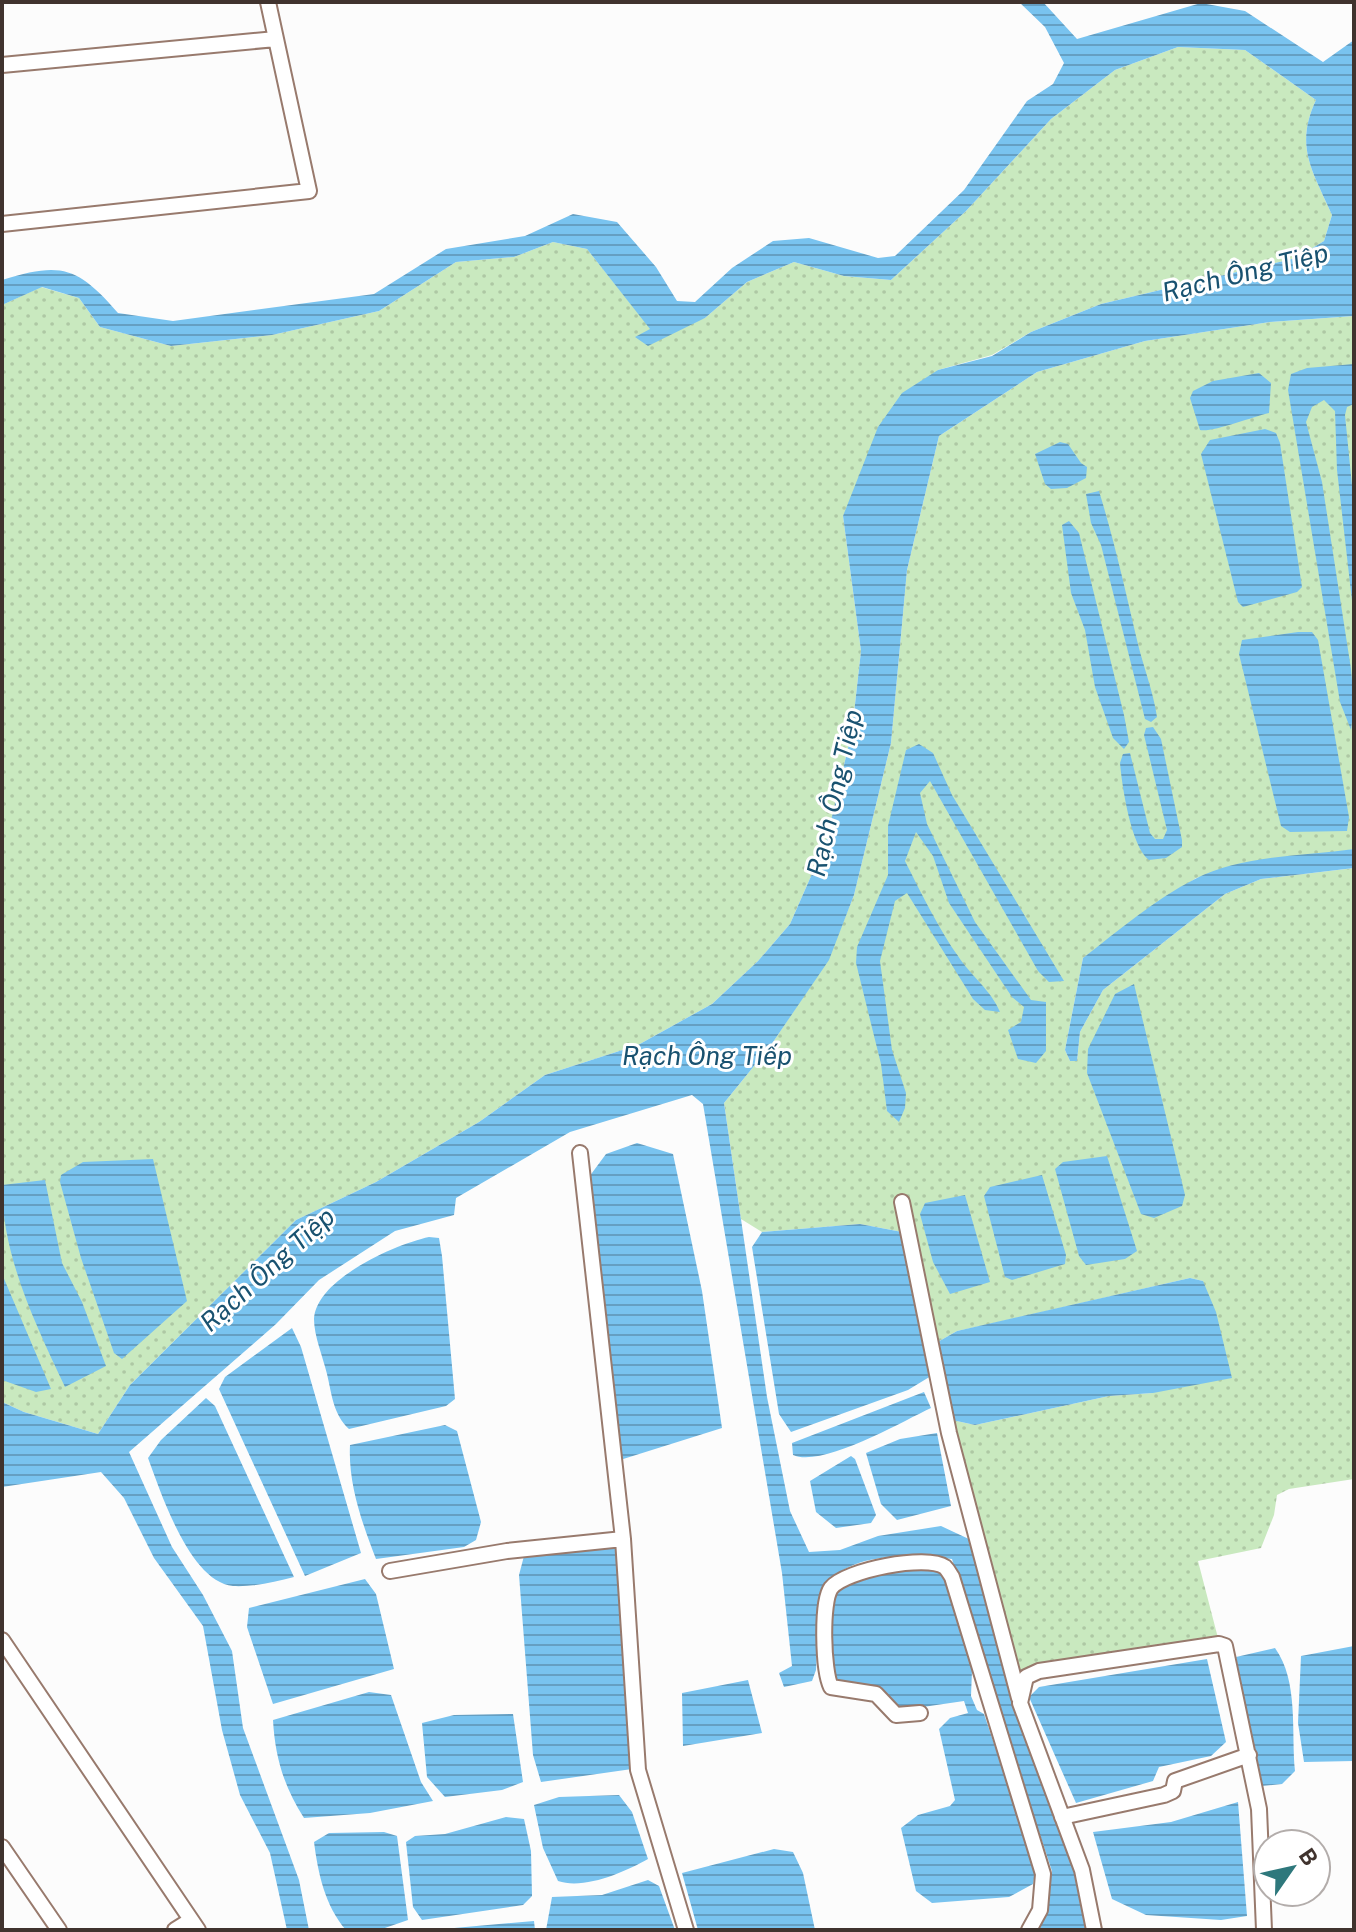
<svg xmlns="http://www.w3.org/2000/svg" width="1356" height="1932" font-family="'Public Sans',sans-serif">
<defs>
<pattern id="grass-dots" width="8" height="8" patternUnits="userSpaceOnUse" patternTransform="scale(2)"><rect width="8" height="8" fill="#c9e9bf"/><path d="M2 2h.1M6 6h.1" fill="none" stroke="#aec8a4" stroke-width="1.8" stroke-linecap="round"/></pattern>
<pattern id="water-rules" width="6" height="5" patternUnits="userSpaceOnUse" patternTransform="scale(2)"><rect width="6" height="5" fill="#79c3ef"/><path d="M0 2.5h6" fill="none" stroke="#659fc2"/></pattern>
</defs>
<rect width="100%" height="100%" fill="#fcfcfc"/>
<path fill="url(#grass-dots)" d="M1178 47 1245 50 1316 100C1294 147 1313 171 1332 215L1324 241 1296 258 1101 304 1031 332 992 355 938 370 843 516 861 651 852 731 826 842 790 924 758 961 712 1004 638 1045 545 1075 479 1122 376 1182 296 1220 130 1385 98 1434 24 1412 2 1402V305L41 287 79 298 100 327 171 346 272 335 379 311 456 262 514 257 553 242 587 249 651 329 705 318 747 282 794 262 844 276 891 280 966 211 1051 119 1115 70Z
M1354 316V849L1196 878 1083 958 1065 1050 1070 1061H1077L1080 1032 1103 990 1225 894 1261 879 1354 868V1479L1289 1489 1277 1495 1274 1515 1261 1548 1198 1561 1218 1638 1020 1678 952 1420 975 1425 1109 1396 1153 1393 1203 1281 1190 1278 985 1325 957 1331 936 1343 902 1232 860 1224 762 1232 741 1219 724 1103 771 1045 828 960 854 895 891 743 907 570 939 436 1037 372 1145 341 1270 322Z"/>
<path fill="url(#water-rules)" d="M1019 2H1043L1077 39 1201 3 1245 11 1323 62 1354 40V316L1270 322 1145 341 1037 372 939 436 907 570 891 743 854 895 829 960 771 1045 724 1103 767 1397 790 1511 809 1552 840 1550 878 1536 941 1526 971 1540 1075 1871 1089 1930H1036L1045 1913 1052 1871 981 1657 952 1559C915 1556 847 1549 825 1589 817 1603 818 1652 816 1670L812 1681 784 1687 779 1673 792 1666 782 1573 703 1104 692 1095 570 1132 456 1198 454 1215 395 1231 319 1280 276 1324 129 1452 172 1547 203 1595 232 1651 243 1728 299 1880 309 1930H287L270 1853 240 1795 222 1730 203 1626 154 1558 124 1498 101 1472 2 1487V1402L24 1412 98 1434 130 1385 296 1220 376 1182 479 1122 545 1075 638 1045 712 1004 758 961 790 924 826 842 852 731 861 651 843 516 878 427 902 393 938 370 992 356 1031 332 1101 304 1296 258 1324 241 1332 215C1313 171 1294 147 1316 100L1245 50 1178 47 1115 70 1051 119 966 211 891 280 844 276 794 262 747 282 705 318 648 346 635 337 650 329 587 249 553 242 514 257 456 262 379 311 272 335 171 346 100 327 79 298 42 287 2 305V280C61 262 77 266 118 313L173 321 374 294 446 249 525 236 573 214 617 222 656 267 677 301 695 302 732 268 773 241 809 238 878 258 895 256 964 190 1027 101 1053 84 1064 63 1045 27Z
M1354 364V404L1347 407 1345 415 1354 506V618L1337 470 1335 411 1324 400 1312 407 1306 422 1322 482 1351 669 1354 705 1351 730 1340 702 1288 390 1291 374 1307 368Z
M1259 373 1271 383 1269 413C1252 417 1211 433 1200 430L1190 398 1193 391 1213 381Z
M1265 429 1276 433 1280 443 1302 587 1297 592 1243 607 1238 602 1201 454 1210 440Z
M1060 442 1068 444 1081 463 1087 467 1086 478 1067 488 1051 489 1045 484 1035 454Z
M1099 491C1114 540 1125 589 1137 640 1143 666 1153 690 1157 717L1151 722 1145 719 1101 545 1091 523 1086 494Z
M1069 521 1079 533 1124 715 1129 742 1124 749 1113 738 1095 687 1085 630 1071 593 1062 525Z
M1298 632H1312L1318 640 1349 817 1347 831 1290 832 1281 826 1239 654 1242 640Z
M1153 727 1161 739 1182 840V847L1166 858 1149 860C1131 847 1122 786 1120 763L1123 754 1130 753 1150 833 1155 839H1163L1167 830 1144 735 1146 728Z
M919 744 933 753 952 795 1064 981 1049 982 1038 971 930 781 920 793 927 824 975 922 1031 1000 1046 1002V1051L1036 1063 1018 1059 1008 1030 1021 1022 1024 1007 1012 997 949 903 933 856 916 832 905 861C919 889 940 931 958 956 971 976 991 990 1000 1012L985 1010 973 999 907 893 895 901 880 961 892 1050 906 1093 905 1108 899 1122 887 1111 881 1064 856 963 857 947 888 875V826L906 750Z
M1354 849V868L1261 879 1225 894 1103 990 1080 1032 1077 1061H1070L1065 1050 1083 958C1118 931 1155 899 1195 879 1241 855 1304 856 1354 849Z
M1134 984 1185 1195 1182 1206 1154 1218 1141 1214 1087 1073 1088 1049 1115 994Z
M637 1143 673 1154 702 1291 722 1428 620 1460 589 1177 606 1154Z
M1107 1156 1137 1251 1125 1259 1086 1265 1079 1256 1055 1169 1063 1162Z
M153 1159 187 1301 122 1359 114 1353 81 1258 60 1182 61 1175 83 1162Z
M1042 1175 1066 1255 1065 1264 1012 1280 1005 1277 984 1196 990 1187Z
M45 1180 62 1263 82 1302 106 1366 65 1387C35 1323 2 1256 2 1185Z
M965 1195 990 1282 950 1294 933 1262 920 1214 925 1203Z
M860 1224 902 1232 931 1376 908 1390 791 1432 779 1414 752 1247 762 1232Z
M429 1237 439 1238 442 1256 455 1399 446 1406 349 1429C333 1414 332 1395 327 1374 323 1357 314 1336 314 1319 316 1279 396 1244 429 1237Z
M2 1274 51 1389 36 1392 2 1380Z
M1190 1278 1203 1281 1216 1312 1232 1378 1153 1393 1109 1396 975 1425 952 1420 936 1343 957 1331Z
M292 1328 301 1347 361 1553 305 1576 219 1389 225 1377Z
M924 1392 931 1408C901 1422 822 1468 793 1455L792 1443Z
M206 1398 215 1406 294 1577C274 1582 254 1587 233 1586 190 1582 161 1493 148 1458L161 1440Z
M445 1425 457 1431 481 1522 476 1540 464 1547 376 1559C362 1523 348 1483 350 1445Z
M937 1433 951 1506 897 1520 881 1504 866 1453 900 1439Z
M851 1456 855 1459 876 1515 871 1523 836 1528 816 1512 810 1481Z
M617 1545 632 1769 541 1782 533 1755 519 1575 524 1556Z
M926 1564 948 1572 972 1671 971 1696 977 1710 984 1714 1036 1868 1033 1884 1009 1897 932 1903 916 1891 901 1828 918 1815 950 1806 955 1800 939 1729 950 1718 968 1713 964 1701 902 1710 842 1690 829 1667 831 1602 839 1585Z
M365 1579 376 1594 394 1669 273 1704 247 1627 249 1608Z
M1354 1646V1761L1304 1762 1298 1723 1301 1656Z
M1275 1648C1299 1681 1291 1732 1295 1771L1282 1784 1261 1786 1236 1657Z
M1207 1659 1226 1742 1211 1756 1159 1767 1153 1781 1076 1803 1029 1697 1039 1687Z
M748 1680 762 1733 683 1746 682 1693Z
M369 1692 391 1695 421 1782 433 1801 370 1813 304 1818C284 1787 275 1757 273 1720Z
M513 1714 523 1782 502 1790 445 1797 427 1777 422 1723 454 1715Z
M619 1795 632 1812 648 1859C625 1872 584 1890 558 1881L543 1848 534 1805 559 1797Z
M1238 1802 1247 1916 1221 1920 1146 1915 1112 1899 1093 1832 1171 1822Z
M506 1817 524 1819 531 1851 532 1896 523 1905 422 1920 413 1907 406 1842 415 1836 445 1834Z
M384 1832 397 1836 408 1920 382 1929 346 1930C325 1906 318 1873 314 1842L329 1833Z
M774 1849 793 1852 803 1873 815 1930H698L682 1873Z
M648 1880 659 1886 675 1930H546L552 1897 602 1895Z
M534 1921 535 1930H432Z"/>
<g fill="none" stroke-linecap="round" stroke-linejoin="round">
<g stroke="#987a6d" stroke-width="18">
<path id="street" d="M2 65 276 39
M2 224 309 191 268 2
M580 1153 623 1539 638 1770 686 1930
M902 1202 949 1433 1019 1698
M390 1571 507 1551 623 1539
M2 1640 198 1930
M920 1713 896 1715 876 1694 831 1687C823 1671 821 1602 831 1588 845 1570 927 1554 945 1567 948 1570 950 1574 952 1577L1043 1874 1040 1910 1029 1930
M1062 1817 1164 1795 1173 1791 1175 1781 1249 1755
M2 1847 59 1930
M175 1930 191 1920
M1094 1930 1082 1870 1020 1703 1026 1677 1039 1671 1219 1644 1225 1646 1259 1809 1264 1930"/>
</g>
<use href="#street" stroke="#fff" stroke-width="14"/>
</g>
<g text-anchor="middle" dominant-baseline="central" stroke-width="6" stroke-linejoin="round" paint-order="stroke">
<g font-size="26" font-style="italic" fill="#195270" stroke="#fff">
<text transform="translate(1245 272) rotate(-14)">Rạch Ông Tiệp</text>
<text transform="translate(834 793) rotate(-77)">Rạch Ông Tiệp</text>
<text x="707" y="1055">Rạch Ông Tiếp</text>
<text transform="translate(267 1269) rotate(-42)">Rạch Ông Tiệp</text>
</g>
</g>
<rect width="1356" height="1932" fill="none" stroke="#40332e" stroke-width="8"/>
<g transform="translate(1292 1868) rotate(56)"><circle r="38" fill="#ffffff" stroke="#b3adab" stroke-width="2"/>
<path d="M0-6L14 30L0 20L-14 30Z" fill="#2e787c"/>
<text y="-12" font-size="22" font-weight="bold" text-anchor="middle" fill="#40332e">B</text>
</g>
</svg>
